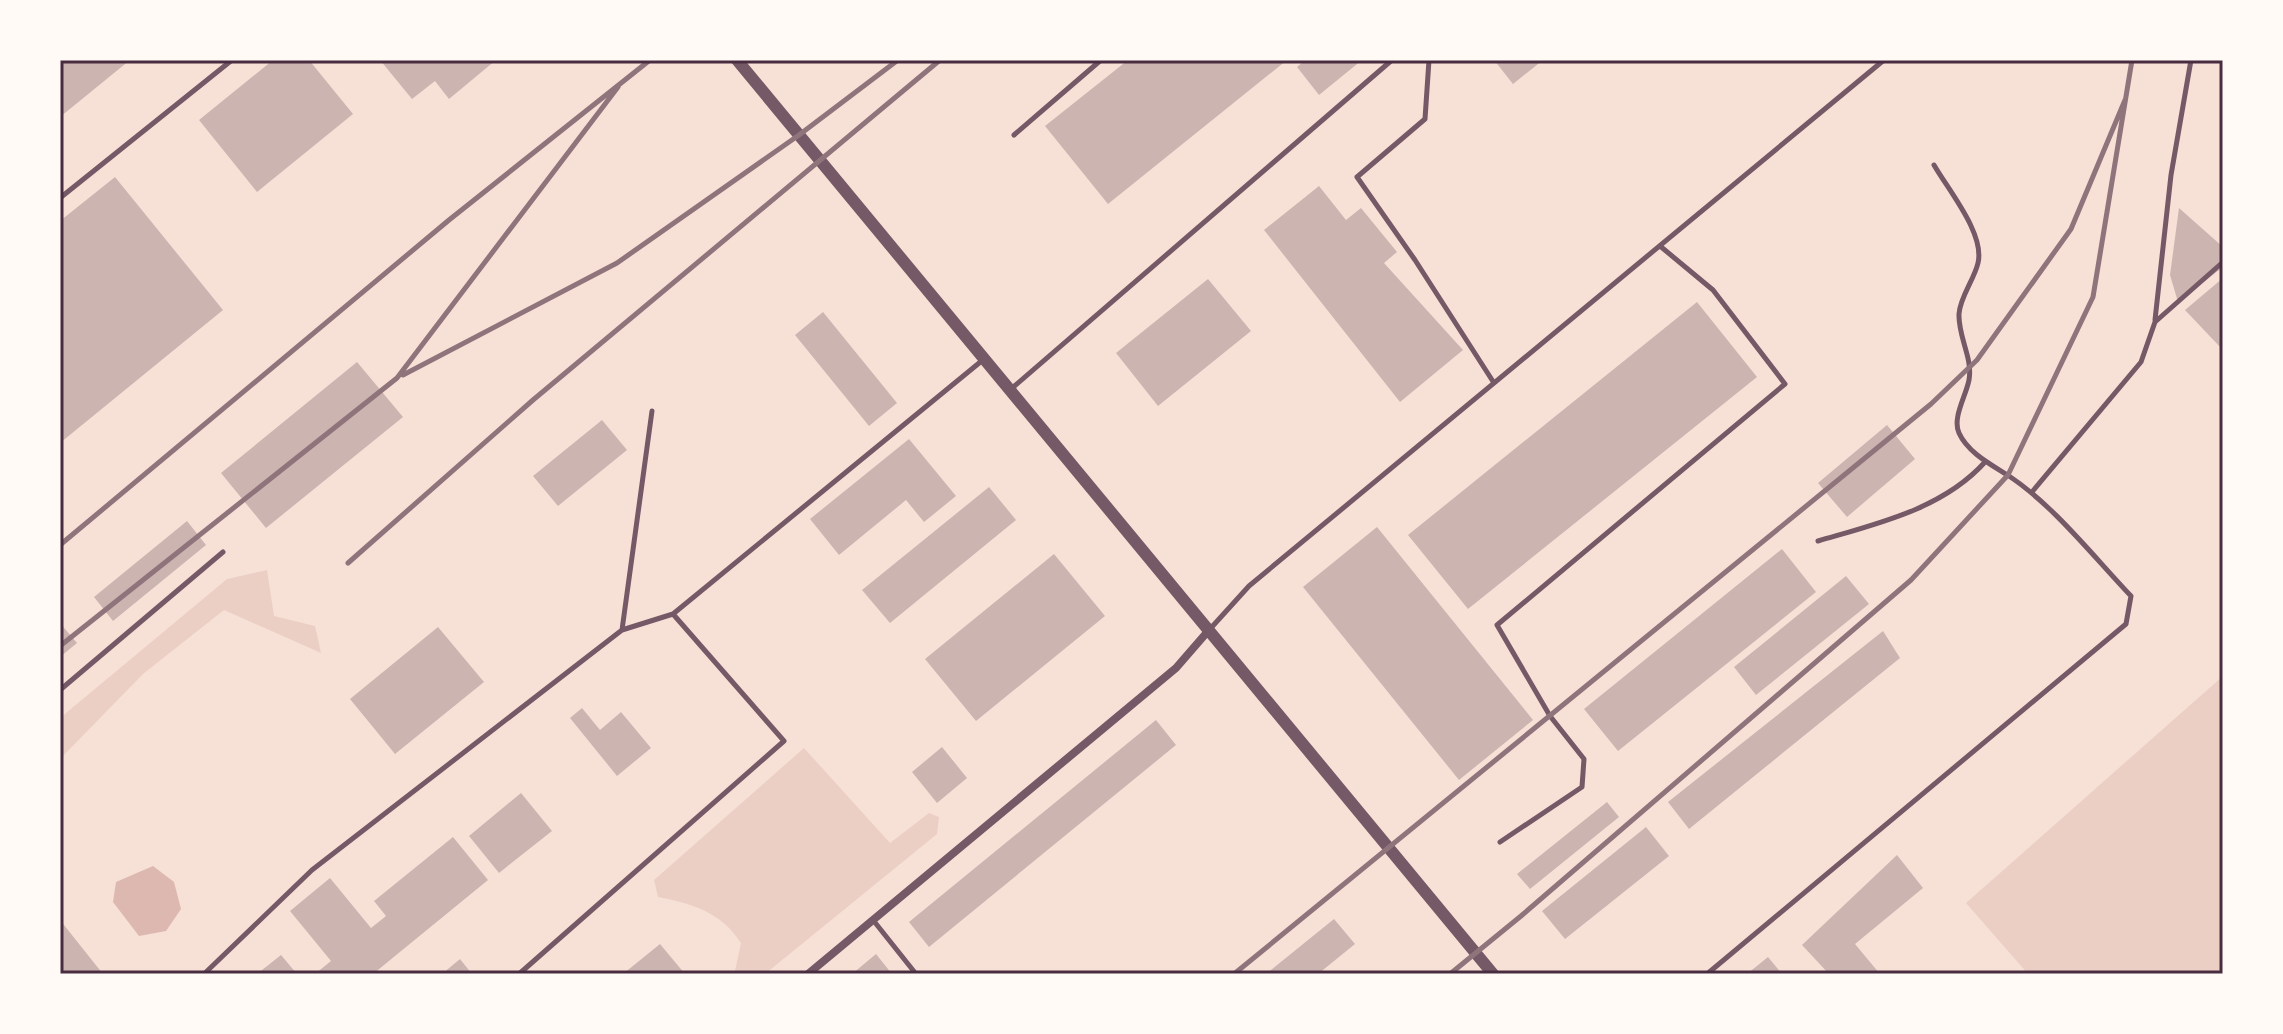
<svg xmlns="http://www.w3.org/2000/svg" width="2283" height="1034" font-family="'Alegreya Sans',sans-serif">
<rect width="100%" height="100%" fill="#f7e1d7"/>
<path fill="#ebcfc5" d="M267 570 274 616 315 626 321 653 224 610 143 674 60 759V718L227 579Z
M2223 676V974H2028L1966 903Z
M804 748 890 843 929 813 939 817 937 834 765 974H742L735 971 741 943C721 912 693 904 658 897L654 880Z"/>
<path fill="#dcb8b0" d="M153 866 174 882 181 909 166 931 139 936 113 902 116 882Z"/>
<path fill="#ccb4b1" d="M60 60H130L60 117Z
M273 60H309L353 114 257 192 199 120Z
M380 60H496L449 99 435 81 412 99Z
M1128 60H1287L1108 204 1045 126Z
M1305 60H1362L1319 95 1297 67Z
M1494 60H1543L1513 84Z
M115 177 223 310 60 443V221Z
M1319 186 1346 220 1361 208 1397 252 1384 263 1463 350 1400 402 1264 230Z
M2179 208 2223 247V267L2178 302 2170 275Z
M2223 278V346L2221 348 2185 310Z
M1208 279 1251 331 1158 406 1116 353Z
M1697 302 1757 377 1468 609 1408 535Z
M823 312 897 403 869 426 795 335Z
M357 362 403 417 266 528 221 473Z
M602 420 627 450 558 506 533 476Z
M1887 425 1915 459 1847 517 1818 483Z
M909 439 956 496 924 522 906 500 839 555 810 519Z
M989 487 1016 520 890 623 862 590Z
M187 521 206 545 113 621 94 597Z
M1377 527 1533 720 1459 780 1303 587Z
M1782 549 1816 592 1618 751 1584 709Z
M1054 554 1105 616 976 721 925 659Z
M1846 576 1869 604 1756 695 1734 667Z
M60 623 77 643 60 657Z
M438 627 484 682 395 754 350 699Z
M1883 631 1900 658 1689 829 1668 802Z
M582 708 600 730 621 712 651 748 617 776 570 718Z
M1156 720 1176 745 929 947 909 922Z
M942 747 967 778 937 803 912 772Z
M521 793 552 831 499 873 469 836Z
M1607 802 1619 817 1530 889 1517 874Z
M1646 827 1669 856 1565 939 1542 911Z
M453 837 488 880 373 974H315L331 961 290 911 330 878 371 928 386 916 374 901Z
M1897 855 1923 888 1855 944 1880 974H1829L1802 945Z
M1334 919 1355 944 1318 974H1266Z
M60 920 103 974H60Z
M660 944 685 974H623Z
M876 954 892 974H852Z
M281 955 297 974H257Z
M1768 957 1782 974H1747Z
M460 959 472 974H442Z"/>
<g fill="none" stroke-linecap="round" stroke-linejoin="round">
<path stroke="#755966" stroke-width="5" d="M1429 60 1425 119 1357 177 1415 260 1494 383
M1014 135 1101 60
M60 198 232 60
M2155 320 2171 175 2191 60
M1011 389 1392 60
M2032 492 2141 362 2155 322 2223 262
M1818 541C1876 524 1943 509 1985 462
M1210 629 1249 586 1884 60
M622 630 652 411
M60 690 223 552
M1500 842 1582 787 1584 759 1550 716 1497 625 1785 384 1713 290 1660 246
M873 920 916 974
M204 974 312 870 622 630 673 614 984 359
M519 974 784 741 673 614
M1707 974 2126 624 2131 596C2093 556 2054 506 2009 476 1992 465 1968 453 1959 433 1952 418 1966 396 1969 380 1973 358 1958 337 1959 314 1960 297 1974 280 1978 263 1985 234 1949 191 1934 165"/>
<path stroke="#755966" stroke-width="8" d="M808 974 1176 668 1209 630"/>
<path stroke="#755966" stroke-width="12" d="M737 60 1493 974"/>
<path stroke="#8f747c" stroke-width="5" d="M403 375 617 263 799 135 898 60
M60 545 449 220 650 60
M348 563 533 400 940 60
M60 646 397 378 618 87
M1234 974 1931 404 1977 360 2071 229 2125 100
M1450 974 1521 916 1911 580 2008 475 2093 297 2132 60"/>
</g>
<rect width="2283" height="1034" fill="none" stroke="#fffaf5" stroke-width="124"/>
<rect x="62" y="62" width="2159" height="910" fill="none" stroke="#4a2c40" stroke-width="3"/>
</svg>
